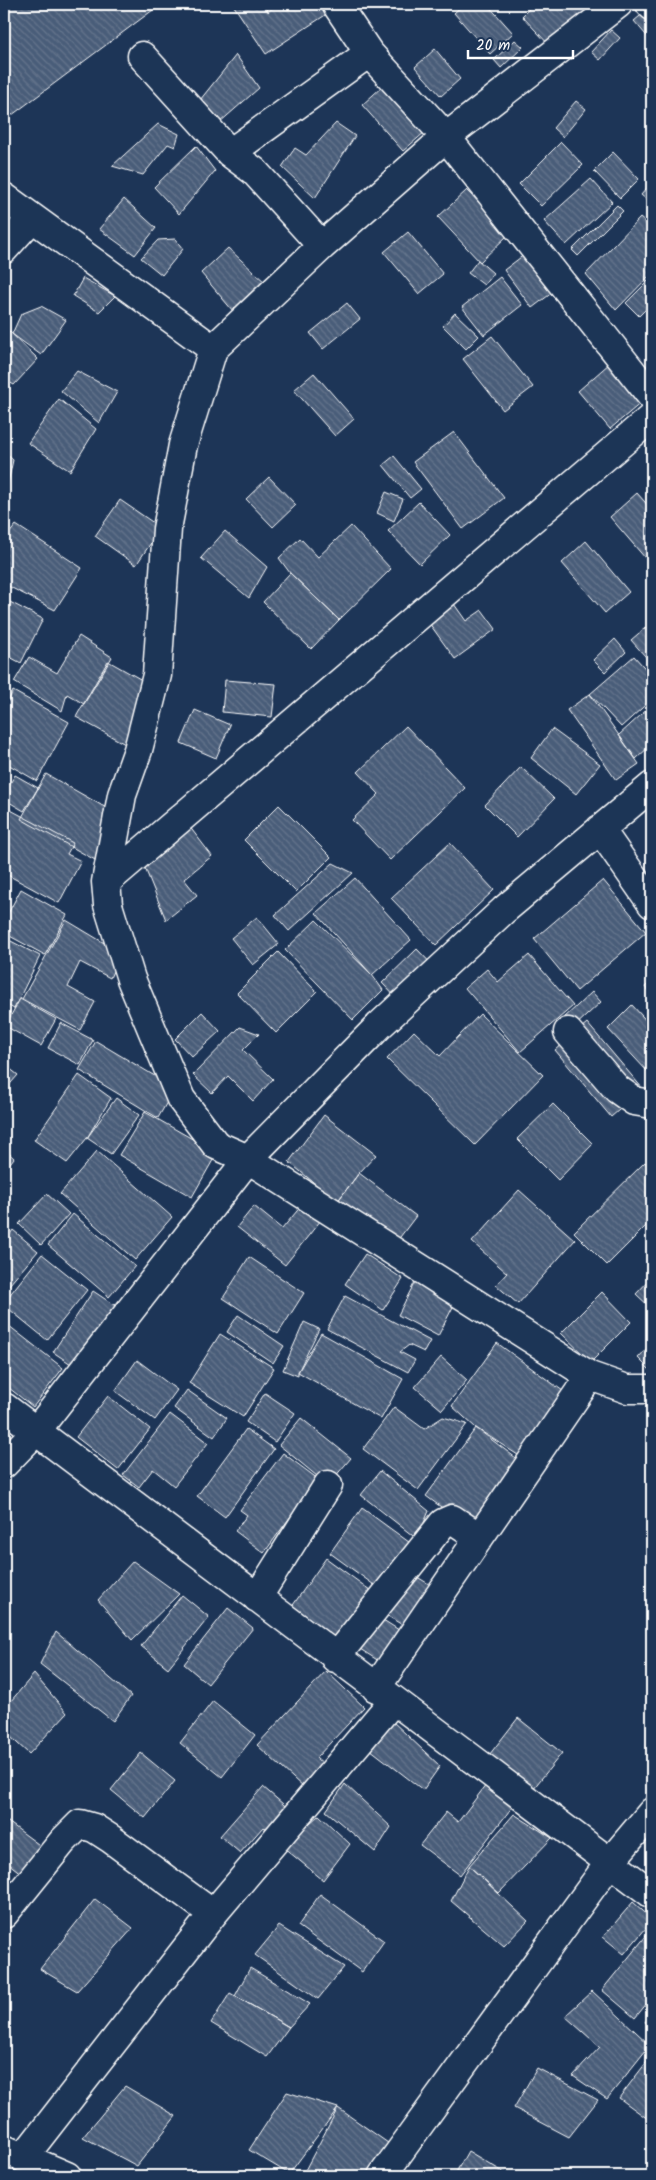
<svg xmlns="http://www.w3.org/2000/svg" width="656" height="2180" font-family="Kalam,sans-serif">
<defs>
<pattern id="building-back-hatch" width="6" height="6" patternUnits="userSpaceOnUse" patternTransform="scale(1.25)"><rect width="6" height="6" fill="#4a5d79"/><path d="M-1 5l2 2M0 0l6 6M5-1l2 2" fill="none" stroke="#65758d"/></pattern>
</defs>
<rect width="100%" height="100%" fill="#1d3557"/>
<filter id="ink" filterUnits="userSpaceOnUse"><feTurbulence type="fractalNoise" baseFrequency=".02" numOctaves="2"/><feDisplacementMap in="SourceGraphic" scale="10" xChannelSelector="R" yChannelSelector="G"/><feConvolveMatrix kernelMatrix="1 2 1 2 8 2 1 2 1" color-interpolation-filters="sRGB"/></filter>
<g filter="url(#ink)">
<path fill="url(#building-back-hatch)" stroke="#fff" d="M4 4H161L4 121Z
M241 4H266L268 12 277 4H324L330 12 266 54 234 6Z
M464 4H487L513 33 490 54 454 13Z
M534 4H593L595 5 551 47 522 16Z
M646 11 652 18V42L634 21Z
M611 30 620 38 600 60 591 52Z
M515 40 523 47 501 68 494 60Z
M435 49 460 79 441 96 415 67Z
M236 55 259 88 211 130 192 110Z
M384 85 425 132 403 151 362 105Z
M576 101 586 109 563 137 553 128Z
M336 123 355 136 315 198 282 167 295 148 306 155Z
M158 124 179 134 175 147 168 144 143 175 112 166Z
M561 142 583 165 541 206 519 184Z
M196 146 215 171 179 214 154 187Z
M613 152 639 179 620 198 594 171Z
M591 179 612 202 566 245 544 221Z
M652 182V204L641 195Z
M467 190 509 234 480 262 438 217Z
M124 199 156 228 135 255 99 229Z
M617 205 623 211 578 256 572 250Z
M640 218 652 228V273L616 310 586 274Z
M408 232 443 274 419 294 384 252Z
M175 239 183 249 162 275 141 258 158 240Z
M228 248 267 284 233 311 201 273Z
M529 251 557 289 532 308 504 270Z
M478 260 493 273 484 285 468 273Z
M500 277 522 305 484 335 462 307Z
M652 277V303L639 316 626 303Z
M83 278 115 296 99 312 73 296Z
M347 303 360 319 323 349 310 333Z
M41 306 66 320 41 355 12 334 21 314Z
M455 313 479 336 466 349 443 326Z
M4 326 38 359 14 385 4 379Z
M492 336 533 387 503 410 463 359Z
M610 363 642 402 610 429 578 391Z
M77 371 117 392 99 423 61 391Z
M314 373 354 419 335 436 294 390Z
M59 399 96 429 70 471 28 443Z
M454 432 504 498 463 529 413 462Z
M4 452 13 460 4 501Z
M394 456 421 489 410 498 383 465Z
M269 477 296 505 273 527 246 499Z
M386 492 403 499 394 521 377 513Z
M637 493 652 510V566L610 517Z
M120 500 161 528 136 565 95 536Z
M419 502 450 535 420 564 388 531Z
M16 525 82 568 55 610 6 585 4 581V540Z
M351 526 391 569 339 620 290 573 279 558 300 538 318 557Z
M225 531 267 567 249 598 201 558Z
M586 541 629 592 605 613 562 563Z
M290 573 339 620 311 649 263 602Z
M4 599 43 619 21 663 4 654Z
M454 604 466 621 482 610 496 629 455 659 429 623Z
M652 622V664L631 640Z
M79 636 112 657 84 704 67 694 62 711 14 682 29 657 57 673Z
M615 639 626 652 605 672 593 660Z
M634 656 652 676V699L621 727 590 694Z
M108 661 167 694 136 750 76 717Z
M225 680 276 684 272 717 222 712Z
M13 691 69 722 37 781 4 762V709Z
M590 694 639 764 616 780 567 710Z
M652 705V744L636 759 619 735Z
M195 710 230 725 216 758 181 743Z
M406 726 465 788 390 860 352 820 379 794 358 772Z
M552 729 600 764 576 794 531 758Z
M521 767 554 799 517 837 485 805Z
M46 774 126 819 115 871 21 819Z
M15 775 38 788 24 811 4 799V794Z
M279 805 331 857 296 892 244 840Z
M5 807 73 843 67 854 81 861 59 903 4 873Z
M189 826 212 856 184 879 197 895 166 920 143 863Z
M450 843 494 890 436 945 391 898Z
M333 863 353 873 289 931 275 915Z
M355 878 411 940 372 975 316 913Z
M603 880 646 932 577 991 534 939Z
M21 889 67 915 45 955 4 933V921Z
M257 917 279 944 253 965 231 938Z
M66 920 106 944 117 962 110 978 80 962 68 987 95 1002 80 1030 22 999Z
M316 920 372 975 383 990 353 1020 285 950Z
M7 939 40 956 14 1009 4 1003V946Z
M417 949 442 975 408 1010 382 983Z
M278 952 317 992 276 1033 237 993Z
M529 955 573 1006 520 1052 465 988 487 969 498 982Z
M652 981V996L645 987Z
M592 992 601 1002 573 1028 564 1018Z
M20 999 56 1019 41 1046 5 1026Z
M632 1005 652 1027V1067L647 1071 608 1029Z
M202 1012 220 1031 192 1057 175 1039Z
M480 1014 543 1075 475 1145 387 1059 414 1031 440 1056Z
M61 1023 93 1040 80 1065 48 1048Z
M587 1023 643 1089 611 1117 555 1050Z
M240 1027 259 1034 243 1050 273 1079 253 1101 228 1076 212 1093 193 1075Z
M96 1041 175 1088 158 1118 79 1070Z
M4 1064 18 1075 4 1091Z
M79 1075 111 1098 87 1138 67 1163 34 1140Z
M116 1098 139 1115 111 1154 87 1138Z
M553 1104 593 1144 558 1180 517 1139Z
M145 1112 217 1153 192 1197 119 1155Z
M324 1115 376 1155 359 1173 337 1202 289 1162Z
M4 1149 14 1158 4 1171Z
M97 1151 172 1217 135 1260 60 1194Z
M645 1162 652 1170V1220L607 1265 574 1232Z
M359 1173 416 1216 394 1245 337 1202Z
M519 1190 575 1240 518 1304 496 1285 507 1273 472 1242Z
M47 1194 69 1214 41 1245 19 1224Z
M302 1205 321 1220 285 1265 237 1227 254 1206 282 1229Z
M73 1214 135 1266 109 1297 48 1245Z
M13 1230 38 1251 4 1291V1242Z
M42 1254 87 1290 47 1340 4 1305V1302Z
M365 1254 403 1279 383 1310 345 1284Z
M249 1257 304 1293 278 1334 223 1298Z
M652 1277V1309L636 1294Z
M416 1280 456 1301 438 1336 398 1315Z
M93 1291 126 1313 86 1374 53 1352Z
M602 1292 631 1322 591 1362 561 1333Z
M345 1296 430 1341 424 1352 409 1345 400 1352 415 1360 408 1372 327 1329Z
M238 1315 284 1346 273 1363 227 1332Z
M4 1322 63 1368 33 1407 4 1384Z
M304 1322 319 1329 298 1372V1376L283 1370Z
M321 1333 403 1379 381 1419 298 1372Z
M220 1334 274 1368 243 1417 189 1383Z
M497 1343 567 1394 521 1457 476 1428 452 1406Z
M652 1343V1372L638 1358Z
M441 1357 467 1380 442 1410 415 1387Z
M137 1360 177 1390 155 1420 115 1391Z
M187 1390 227 1418 214 1437 174 1408Z
M265 1393 295 1413 275 1442 246 1422Z
M108 1396 150 1429 118 1470 76 1437Z
M394 1407 424 1429 443 1417 467 1424 418 1490 363 1449Z
M170 1414 208 1443 174 1486 153 1469 139 1487 123 1475Z
M301 1418 351 1458 328 1485 279 1445Z
M476 1428 520 1461 471 1529 426 1496Z
M246 1429 274 1449 225 1517 197 1496Z
M283 1453 318 1479 264 1553 235 1531 247 1515 240 1510Z
M380 1471 429 1511 417 1539 361 1495Z
M362 1508 413 1545 381 1590 330 1553Z
M326 1558 374 1593 339 1642 291 1608Z
M133 1561 179 1594 132 1640 98 1600Z
M409 1572 437 1589 412 1631 383 1613Z
M182 1595 209 1617 168 1668 141 1646Z
M228 1608 253 1628 208 1684 184 1664Z
M380 1618 402 1632 382 1663 360 1649Z
M56 1632 131 1696 113 1721 40 1664Z
M326 1671 364 1707 316 1758 326 1767 305 1789 257 1745Z
M34 1674 67 1713 29 1754 4 1731V1709Z
M213 1701 255 1735 222 1777 180 1743Z
M518 1718 562 1753 529 1794 486 1759Z
M391 1720 440 1766 423 1790 366 1746Z
M141 1753 175 1781 145 1818 111 1790Z
M345 1784 391 1827 375 1852 326 1811Z
M486 1785 513 1806 460 1875 420 1845 446 1812 458 1822Z
M263 1787 290 1810 273 1830 263 1827 240 1853 220 1836Z
M514 1814 552 1838 499 1893 469 1866Z
M319 1815 350 1844 323 1880 283 1847Z
M4 1819 42 1847 22 1874 4 1860Z
M469 1866 528 1921 504 1946 451 1901Z
M320 1894 384 1941 362 1972 298 1926Z
M95 1899 133 1928 77 1991 40 1969Z
M633 1902 652 1919V1921L624 1954 603 1937Z
M279 1926 344 1967 318 1999 255 1955Z
M646 1936 652 1941V1997L635 2018 602 1990Z
M250 1968 310 2004 289 2027 235 1996Z
M592 1991 650 2045 607 2099 573 2076 600 2047 565 2016Z
M230 1993 289 2027 267 2057 211 2023Z
M652 2012V2028L645 2022Z
M652 2055V2122L619 2098Z
M537 2068 598 2100 569 2137 514 2108Z
M125 2086 176 2116 137 2166 83 2137Z
M287 2092 338 2108 289 2174 249 2150Z
M338 2108 388 2143 367 2176H302Z
M468 2151 510 2176H454Z"/>
<g fill="none" stroke-linecap="round" stroke-linejoin="round">
<g stroke="#fff" stroke-width="31">
<path id="minor" d="M336 4 369 53 446 137 652 397
M618 4 446 137 322 246 213 349 183 445 167 529 157 675 138 750 122 795 106 882 108 905 131 979 181 1099 216 1145 248 1159 590 1376 627 1389H652
M650 4 652 6
M142 56 230 153 254 171 322 246
M230 153 369 53
M4 197 213 349
M4 249 32 218
M600 829 652 904
M106 882 652 417
M568 1032 617 1089 634 1101 652 1104
M4 1407 652 1894
M4 1464 37 1430 248 1159 380 1025 504 910 652 786
M257 1598 328 1485
M335 1658 443 1523 452 1519 479 1537
M376 1688 590 1376
M4 1914 63 1841 80 1824 94 1828 111 1839 213 1914
M4 2149 67 2176
M23 2158 213 1914 393 1701
M382 2176 610 1862 652 1812"/>
</g>
<use href="#minor" stroke="#1d3557" stroke-width="28"/>
</g>
</g>
<rect width="656" height="2180" fill="none" stroke="#1d3557" stroke-width="20"/>
<rect x="10" y="10" width="636" height="2160" fill="none" stroke="#fff" stroke-width="2" filter="url(#ink)"/>
<path d="M468 50v8h105v-8" fill="none" stroke="#ffffff" stroke-width="2.5"/>
<text x="476" y="50" font-size="15" fill="#ffffff" stroke="#1d3557" stroke-width="4" paint-order="stroke">20 m</text>
</svg>
